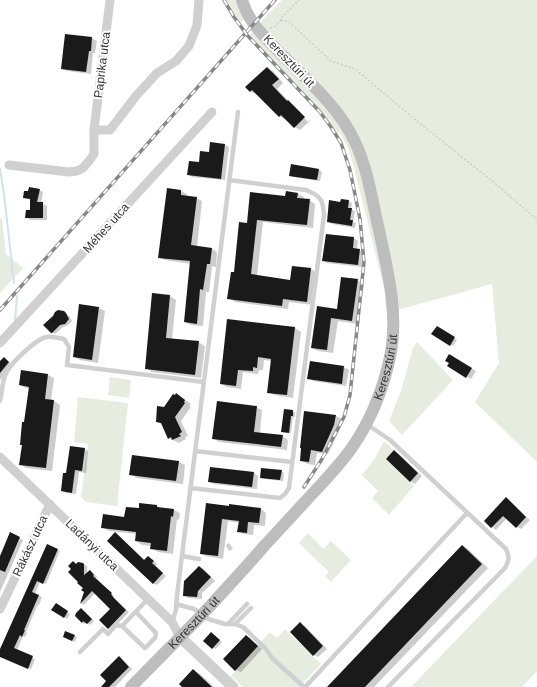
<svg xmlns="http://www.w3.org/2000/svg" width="537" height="687" font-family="Arial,sans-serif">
<rect width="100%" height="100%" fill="#fff"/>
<path fill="#e6ecdf" d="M227 0H247L252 13 240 23Z
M282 0H537V462L475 402 499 363 492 284 401 309 386 310 385 292 354 167 348 148 340 132 337 133 328 120 250 35 266 16Z
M0 218H2L6 254 23 268 0 293Z
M417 342 453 380 402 435 389 421 401 391 413 348Z
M110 377 131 380 129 398 108 395Z
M78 397 128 403 117 506 86 502 81 497 88 444 74 442Z
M384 441 394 450 386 459 414 486 389 515 372 498 378 491 362 475 374 460Z
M308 533 323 549 331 541 351 560 331 582 325 576 329 572 299 543Z
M537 556V671L522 687H411Z
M285 629 321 664 299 687H243L231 676 270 632 277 638Z"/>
<path fill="#0003" d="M66 35 92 38 97 41 95 53H93L91 74 67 71 62 69Z
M267 68 273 71 283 83 277 89 291 103H290L308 122 309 120 310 121 300 130 295 127 286 118 285 119 279 116 257 93 256 94 250 91Z
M225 145 229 147 225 180 192 177 188 174 210 154Z
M319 170 322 172 320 181 293 177 290 175Z
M168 189 181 191 187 194V197L196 198 202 201 197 247 212 249 217 252 216 267 212 266 209 292H206L203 326 191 325 185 322 191 264 165 260 159 257Z
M39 190 43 192 41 203 47 206V220H30L26 217 31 211V200L24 197Z
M298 194 304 197 303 200H309L315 204 313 228 263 222 257 276 291 281 293 267 311 269 317 273 313 305 289 302 288 309 235 302 229 298 247 224 286 198Z
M348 201 352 203 351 209 355 211 353 222 356 223 355 228 332 224 328 222 341 203Z
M327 235 354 238 358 241 357 249 363 252 362 267 327 263 323 260Z
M357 280 364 284 358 324 338 321 333 353 318 351 312 348 318 307 338 310Z
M170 296 176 300 172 339 198 342 205 346 201 378 152 372 146 368Z
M99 308 105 311 98 363 80 360 74 357Z
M63 312 69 316 72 321 68 325 63 327 55 334 51 332Z
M228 321 295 328 301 332 293 398 274 395 268 392 272 361 264 360 263 370H259L258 374 243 372 241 389 227 387 221 384Z
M437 327 457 340 453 346 433 334Z
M449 355 476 371 471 379 448 366 450 362Z
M4 358 13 365 0 380V362Z
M311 363 344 367 349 370 346 386 313 381 309 378Z
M22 371 48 375 54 378 51 401H54L60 405 52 471 26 468 20 464 23 445 21 444 25 423 29 389 26 388 20 385Z
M177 394 191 404 189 406 191 407 181 421 188 436 185 437 186 439 179 443 169 438 163 425 157 421 164 408Z
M256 407 262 410 260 433 282 436 288 440 287 450 219 442 213 438Z
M293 411 295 413V417H293L291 433 284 432 282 431Z
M336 416 342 419 340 429 328 454 317 453 315 465 307 464 301 460Z
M84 449 88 451 86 473 79 472 76 494 66 493 62 491 67 474Z
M394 452 399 454 422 476 415 484 410 481Z
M179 462 185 465 183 484 137 478 130 474Z
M281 471 284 473 283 481 264 479 261 477Z
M254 473 258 476 257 489 214 484 209 481Z
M506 499 510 501 530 520 521 529 517 527 507 518 496 530 492 527 485 521Z
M140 504 157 506 161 508 174 510 180 513 179 520 177 519 173 554 158 552 151 548 152 546 142 545 136 541 137 534 109 531 102 527 125 518 140 509Z
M207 504 261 509 266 513 265 526 254 525 253 535 244 534 238 531 239 523 228 521 223 559 206 556 201 553Z
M10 533 23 540 0 592V558Z
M115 533 119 536 145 560 152 559 157 564 156 566 166 576 157 585 153 583Z
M229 543 233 549 229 551 226 545Z
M47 545 60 551 46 584 40 582 35 594 42 597 39 605 38 604 26 632 27 633 25 637 23 636 17 650 35 659 31 669 0 656V651Z
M463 546 469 550 488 568 374 687H328Z
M73 562 77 564H83L87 566V574L90 571 93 573 97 577 96 578 114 596 113 597 129 612 112 630 108 628 111 609 95 593 84 605 81 603 86 591 72 569Z
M199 567 204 569 215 581 202 593V599L188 598 184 595Z
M56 604 70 614 67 619 53 610Z
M84 611 94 621 90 625 86 622 85 624 83 623 76 616Z
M300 624 305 626 327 649 318 657 314 655Z
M74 635 77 637 75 642 67 639Z
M214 635 222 642 216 649 213 648Z
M246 636 250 638 262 649 241 672 236 670Z
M119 657 122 659 132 669 115 687H102L108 681Z
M193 670 200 674 214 687H183Z"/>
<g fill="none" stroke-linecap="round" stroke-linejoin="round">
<path stroke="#cfe2ee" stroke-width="2" d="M0 169 4 194 14 283
M15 321 17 296"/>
</g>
<path fill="#1a1a1a" d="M65 34 92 37 91 51H89L86 72 61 69Z
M267 67 279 79 272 85 287 101 288 100 305 117 294 128 281 115 279 117 252 90 250 92 245 87Z
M210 142 225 144 221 179 187 175 189 161 199 162 200 151 209 152Z
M291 164 319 169 317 180 289 176Z
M29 187 40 189 37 202H43V218H25L26 210H30V199L23 198 24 191H28Z
M167 188 181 190V195L197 197 191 245 212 248 210 264H207L203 290 200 289 197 324 184 322 190 261 158 258Z
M286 191 298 193 297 198 310 199 307 225 257 220 251 274 290 280 292 266 311 268 307 302 283 299 282 306 227 299 231 272H234L239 222 247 223 250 192 285 196Z
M341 199 349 200 348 208H352L350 220H353L352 226 327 222 329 200 340 202Z
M326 234 354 237 353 248 360 249 358 265 322 261Z
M341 277 358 279 352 321 331 318 327 350 311 348 317 306 337 309Z
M152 293 170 295 166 338 199 341 195 375 145 369Z
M79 304 99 307 92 360 73 357Z
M58 310 64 311 66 313 69 319 65 324 60 325 52 333H51L43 325 53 316 55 312Z
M227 319 295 327 287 395 267 393 271 359 258 357 257 368 253 367V371L238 370 236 386 220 384Z
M437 326 455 337 450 346 431 334Z
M449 354 472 368 466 378 447 366 449 363 445 361Z
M4 357 9 362 0 373V361Z
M310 361 344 366 342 384 307 379Z
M21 370 48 374 45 399 54 400 46 468 19 465 22 445H20L22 422H24L29 387 19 385Z
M176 393 185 400 184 402 185 403 175 417 182 432 179 434 181 436 172 440 171 437 168 439 161 423 156 422 157 406 164 407 173 394 175 395Z
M217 401 257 406 254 432 283 435 281 447 212 439Z
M284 409 293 410V416H291L289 433 281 432Z
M304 411 336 415 334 425 322 452 311 450 309 462 300 461 301 448H300Z
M70 446 85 448 82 471 75 470 72 493 61 491 63 473H66Z
M394 450 418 473 410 482 386 459Z
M132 455 179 461 176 481 129 475Z
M210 467 254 472 252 487 208 482Z
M261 468 282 470 280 480 260 478Z
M506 497 526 517 516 528 503 516 491 528 484 521Z
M139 503 157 505V507L174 509 173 517 171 516 167 551 150 549 151 543 135 541 136 532 101 528 103 514 124 517 126 507 139 508Z
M206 503 229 506V504L261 508 259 523 248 522 247 533 237 532 239 521 222 519 218 556 200 554Z
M10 532 20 537 5 572 0 570V556Z
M115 532 144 560 148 556 154 561 152 563 163 573 153 584 107 541Z
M47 544 58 549 43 584 37 581 32 592 39 595 35 604 24 630H25L22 637 20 635 14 648 33 656 28 669 0 657V649Z
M462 545 482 564 365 687H327Z
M73 561 76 564 78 562 83 563 84 564V575L90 570 94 575 93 576 112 593 111 594 113 597 126 610 108 629 99 620 110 609 92 591 80 604 84 592 81 590 83 588 77 583 78 582 68 572 71 569 68 566Z
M199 566 211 577 198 591 197 597 183 596 184 581Z
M56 603 68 611 64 618 51 610Z
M81 608 92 619 87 624 83 621 82 623 75 616 76 613Z
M300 622 323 646 313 656 290 632Z
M65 631 75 635 72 641 63 637Z
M211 632 220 640 212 649 203 641Z
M246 635 258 646 235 671 223 659Z
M119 656 129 667 109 687H101L106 681 100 675Z
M193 669 212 687H182L179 684Z"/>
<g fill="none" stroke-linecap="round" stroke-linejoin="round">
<path stroke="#cdcdcd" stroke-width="1.5" stroke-dasharray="2 2" stroke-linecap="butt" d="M281 20 289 22 331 61 355 69 423 126 491 180 534 217 537 218
M270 28C275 27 280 23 282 17L299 0"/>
<path stroke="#d0d0d0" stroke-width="4.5" d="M0 401C2 393 2 384 5 376 8 365 35 340 46 337 52 336 59 338 64 339L69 347 67 365 204 382
M368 425 390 440 506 549C510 558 509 560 505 568L388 687
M195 451 292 462
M190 488 280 498 285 494 289 488 324 215C323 200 321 196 306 190L229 180
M182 556 199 559
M176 604 194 609 202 614 208 619 225 624H235L243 627 265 648 273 659 304 687
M136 612 156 633 155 638 145 648 122 626 148 599
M172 622 176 610 177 595 238 112
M228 624 247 604
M235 624 251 608
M80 652 103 629 108 634 116 625 122 626
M305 687 467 513"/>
<path stroke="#d0d0d0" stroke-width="9" d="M94 130H110L136 96 157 73 176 61 189 46 197 25 199 0
M9 165 69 172 77 171 83 168 89 161 94 154V130L110 0
M0 343 212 112
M0 457 172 622 180 637
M0 609 50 504"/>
<path stroke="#d0d0d0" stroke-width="11" d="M180 637 233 687"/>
<path stroke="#bdbdbd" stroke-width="12" id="s1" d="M131 687C158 659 186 632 212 604 230 584 248 565 265 545 282 527 299 508 316 490 328 477 341 463 351 449 370 422 383 390 390 357 399 315 388 272 379 230 372 201 368 169 355 142 339 107 307 80 280 53 265 37 248 22 242 0"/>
<g stroke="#888" stroke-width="3.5">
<path id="rail" d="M224 0 234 17 247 35 320 112 331 127 341 143 350 170 360 219 364 262 350 395 344 417 322 459 304 487
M0 310 275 0"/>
</g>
<use href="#rail" stroke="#fff" stroke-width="2" stroke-dasharray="6" stroke-linecap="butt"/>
</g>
<g text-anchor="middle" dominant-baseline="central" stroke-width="4" stroke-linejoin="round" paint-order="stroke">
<g font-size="12" fill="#333" stroke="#fff">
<text transform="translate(289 61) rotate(46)">Keresztúri út</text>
<text transform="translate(102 65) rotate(-83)">Paprika utca</text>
<text transform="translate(106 228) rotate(-48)">Méhes utca</text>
<text stroke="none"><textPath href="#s1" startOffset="414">Keresztúri út</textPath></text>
<text transform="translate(92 545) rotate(44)">Ladányi utca</text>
<text transform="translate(30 546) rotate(-65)">Rákász utca</text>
<text stroke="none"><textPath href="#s1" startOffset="90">Keresztúri út</textPath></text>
</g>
</g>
</svg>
